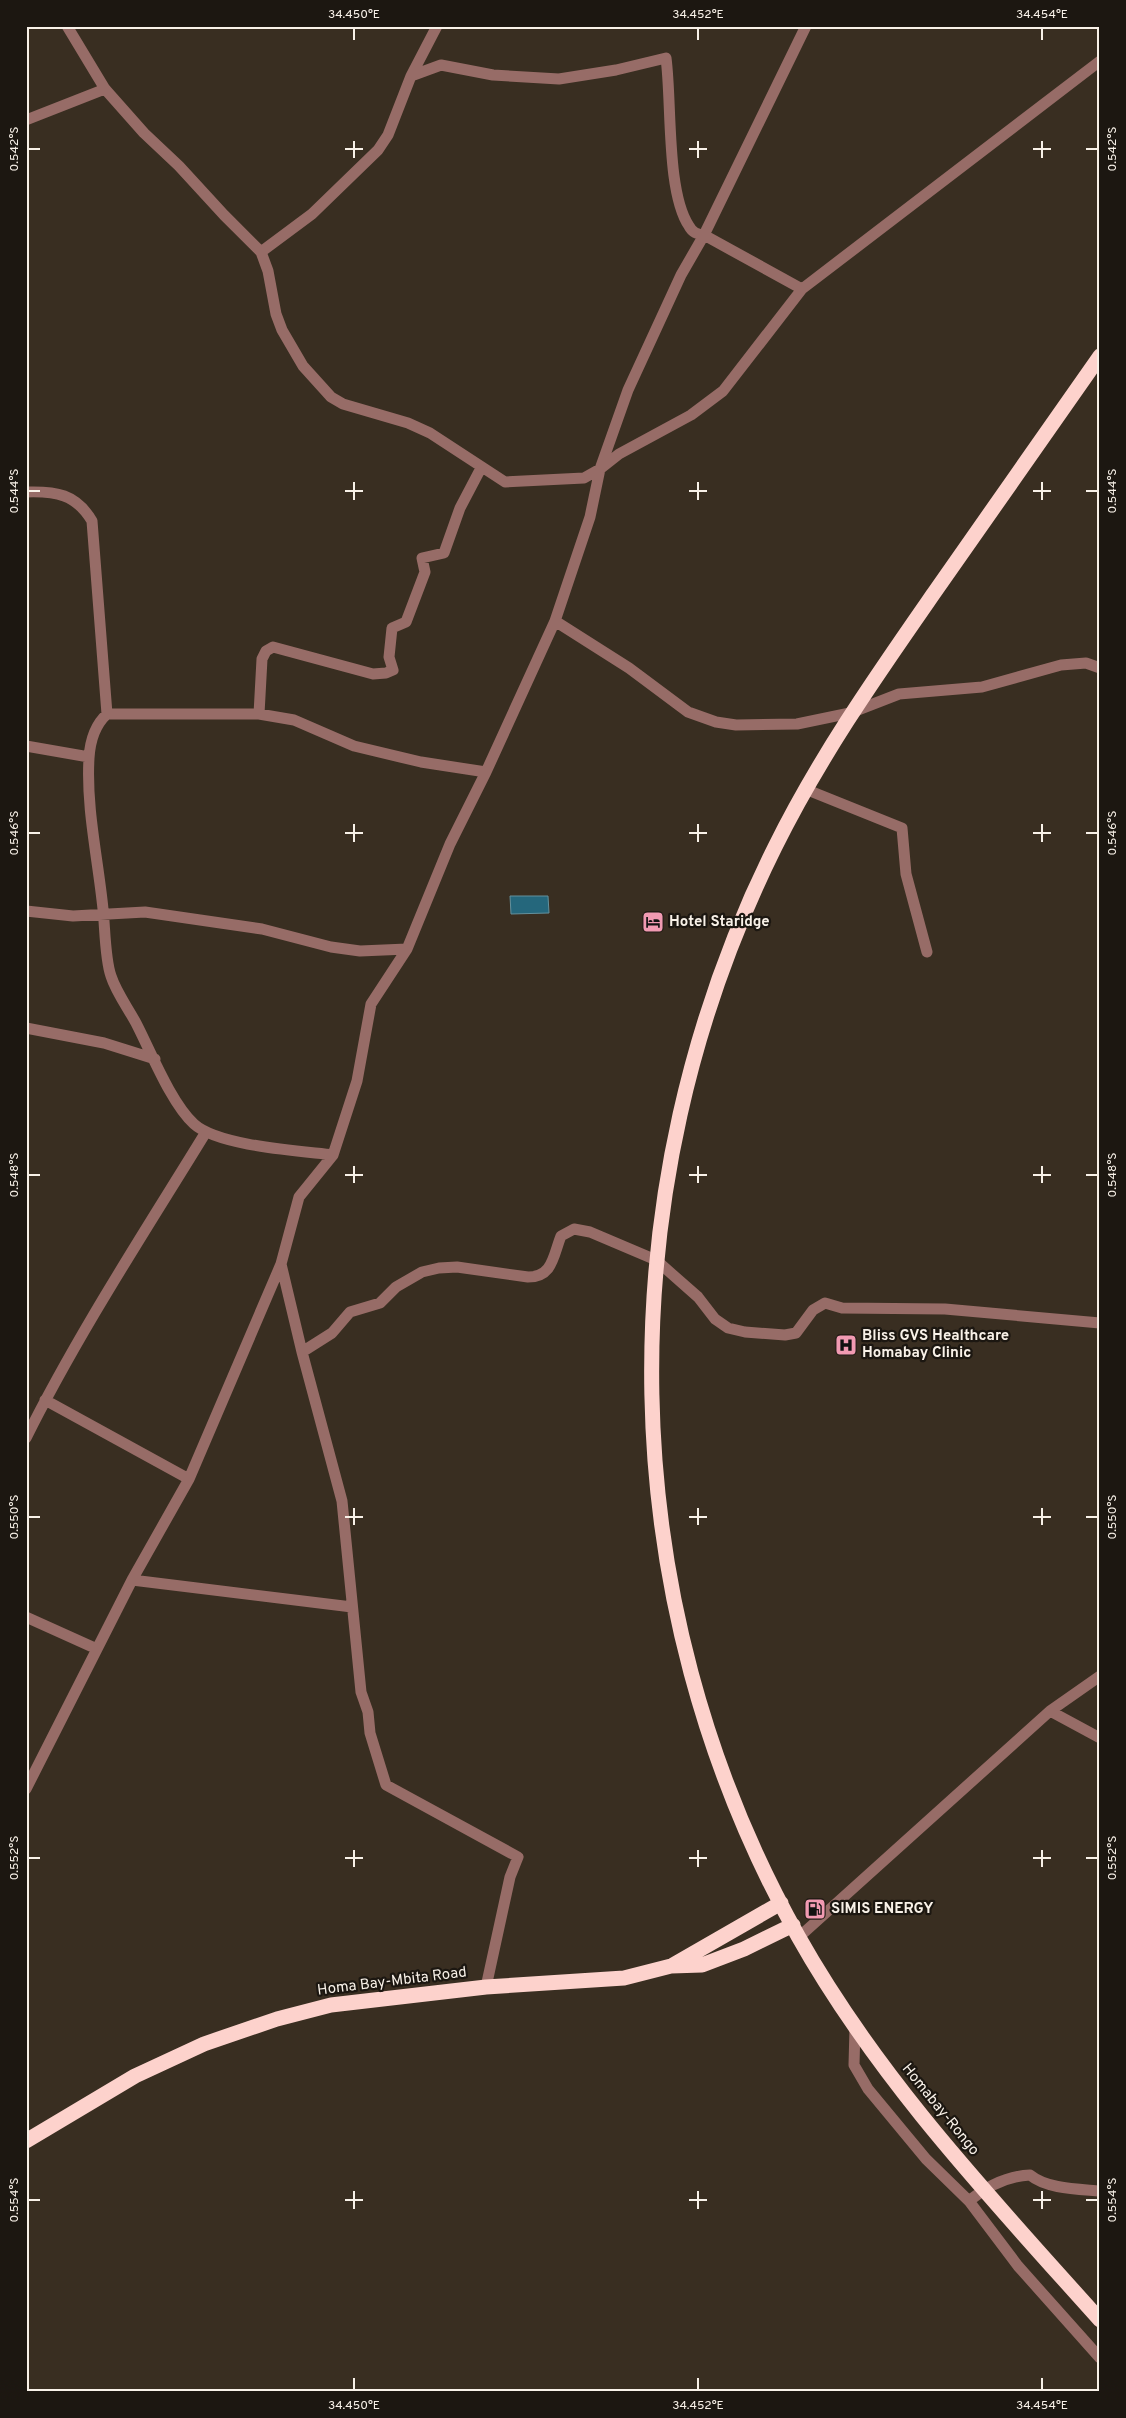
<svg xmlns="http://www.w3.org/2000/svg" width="1126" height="2418" font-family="Overpass,sans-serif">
<rect width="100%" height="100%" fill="#392e21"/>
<path fill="#25677c" stroke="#64909c" d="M510 896H548L549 913 511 914Z"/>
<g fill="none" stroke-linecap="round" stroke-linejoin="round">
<path stroke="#976c67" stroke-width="11" d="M67 26 105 89 144 133 179 166 224 215 261 252 268 271 276 314 282 330 303 366 331 397 343 404 408 423 430 433 505 482 584 478 600 469 628 390 681 275 704 235 806 26
M411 76 437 26
M26 120 105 89
M261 252 312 214 378 150 388 135 411 76 441 65 493 75 559 79 616 70 666 58C672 102 666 192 689 226 692 232 698 235 704 235L802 289
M26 492C56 491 76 494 92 521L107 714
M555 621 629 668 688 712 716 722 736 725 797 724 850 713 899 694 982 687 1061 665 1086 663 1100 668
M259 714 262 659 266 651 273 647 373 674 386 673 393 670 389 657 392 628 406 622 425 572 422 558 444 553 460 508 481 468
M26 746 89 757
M805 789 902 828 906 874 927 952
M26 911 73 916 145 912 262 929 331 947 360 951 407 949
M26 1028 104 1043 155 1059
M333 1155C300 1151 218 1146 194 1124 171 1103 151 1052 136 1023 128 1008 116 992 111 976 105 960 105 927 103 909 98 859 86 808 89 758 90 742 95 725 107 714H259L294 720 354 746 421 762 486 772
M281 1264 302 1352 332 1333 350 1312 380 1303 396 1287 422 1272 439 1268 457 1267 528 1277C553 1277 553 1256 561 1236L574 1229 590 1232 656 1260 698 1297 715 1319 728 1328 745 1332 785 1335 796 1333 813 1310 825 1303 842 1308 945 1309 1100 1323
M302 1352 342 1501 361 1692 368 1712 370 1733 386 1785 518 1857 510 1877 486 1987
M45 1400 189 1479
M26 1438C79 1332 144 1233 206 1132
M132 1580 352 1607
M26 1617 97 1649
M1050 1711 1100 1738
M26 1789 132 1580 189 1479 281 1264 299 1197 333 1155 357 1081 371 1004 407 949 450 844 486 772 555 621 590 517 600 469 619 454 691 415 723 391 802 289 1100 61
M799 1937 1050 1711 1100 1676
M855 2028 854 2065 868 2089 926 2159 969 2201 1018 2266 1100 2358
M969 2201C986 2187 1007 2176 1030 2175 1047 2189 1078 2189 1100 2191"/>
<path stroke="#fdd2cc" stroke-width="15" d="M1100 356C1045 435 989 514 934 593 877 675 820 756 775 847 604 1190 610 1601 798 1936 879 2080 991 2198 1100 2320
M673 1965 781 1903
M26 2141 135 2076 204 2044 277 2019 331 2005 486 1987 624 1978 671 1966 702 1965 744 1949 793 1925"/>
</g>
<path fill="none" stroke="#f8f1e8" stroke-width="2" d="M354 28V40M698 28V40M1042 28V40M354 141V158M698 141V158M1042 141V158M28 149H40M345 149H363M689 149H707M1033 149H1051M1086 149H1098M354 482V500M698 482V500M1042 482V500M28 491H40M345 491H363M689 491H707M1033 491H1051M1086 491H1098M354 824V842M698 824V842M1042 824V842M28 833H40M345 833H363M689 833H707M1033 833H1051M1086 833H1098M354 1166V1183M698 1166V1183M1042 1166V1183M28 1175H40M345 1175H363M689 1175H707M1033 1175H1051M1086 1175H1098M354 1508V1525M698 1508V1525M1042 1508V1525M28 1517H40M345 1517H363M689 1517H707M1033 1517H1051M1086 1517H1098M354 1850V1867M698 1850V1867M1042 1850V1867M28 1858H40M345 1858H363M689 1858H707M1033 1858H1051M1086 1858H1098M354 2191V2209M698 2191V2209M1042 2191V2209M28 2200H40M345 2200H363M689 2200H707M1033 2200H1051M1086 2200H1098M354 2378V2390M698 2378V2390M1042 2378V2390"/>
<defs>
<g id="hotel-square" transform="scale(1.125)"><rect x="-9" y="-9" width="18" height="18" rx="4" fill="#f19ab2" stroke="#1c1711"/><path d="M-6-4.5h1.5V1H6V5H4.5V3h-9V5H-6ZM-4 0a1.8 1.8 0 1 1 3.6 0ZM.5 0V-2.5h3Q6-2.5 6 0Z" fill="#111"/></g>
<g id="hospital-square" transform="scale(1.125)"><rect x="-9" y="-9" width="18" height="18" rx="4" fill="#f19ab2" stroke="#1c1711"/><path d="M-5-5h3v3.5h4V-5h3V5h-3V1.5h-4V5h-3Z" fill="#111"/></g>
<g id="fuel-square" transform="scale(1.125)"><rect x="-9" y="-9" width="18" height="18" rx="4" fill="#f19ab2" stroke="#1c1711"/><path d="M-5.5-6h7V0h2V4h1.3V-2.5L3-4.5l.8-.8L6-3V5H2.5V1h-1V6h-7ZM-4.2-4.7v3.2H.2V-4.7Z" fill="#111"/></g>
</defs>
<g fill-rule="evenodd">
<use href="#hotel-square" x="653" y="922"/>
<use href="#hospital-square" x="846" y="1345"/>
<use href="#fuel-square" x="815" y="1909"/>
</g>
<g text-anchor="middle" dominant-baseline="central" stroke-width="4.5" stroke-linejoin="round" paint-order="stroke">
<g font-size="15" font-weight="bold" fill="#f8f1e8" stroke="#1c1711" text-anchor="start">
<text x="669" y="922">Hotel Staridge</text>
<text x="862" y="1336">Bliss GVS Healthcare<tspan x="862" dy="17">Homabay Clinic</tspan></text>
<text x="831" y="1909">SIMIS ENERGY</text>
</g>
<g font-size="15" fill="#f8f1e8" stroke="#1c1711">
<text transform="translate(392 1982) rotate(-7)">Homa Bay-Mbita Road</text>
<text transform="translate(940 2110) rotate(51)">Homabay-Rongo</text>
</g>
</g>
<rect width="1126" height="2418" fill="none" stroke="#1c1711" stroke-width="55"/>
<rect x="28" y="28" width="1070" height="2362" fill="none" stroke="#f8f1e8" stroke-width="2"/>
<g font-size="12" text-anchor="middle" fill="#f8f1e8">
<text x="354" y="18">34.450°E</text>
<text x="698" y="18">34.452°E</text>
<text x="1042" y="18">34.454°E</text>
<text transform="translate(14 149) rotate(-90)" y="4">0.542°S</text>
<text transform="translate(1112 149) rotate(-90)" y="4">0.542°S</text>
<text transform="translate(14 491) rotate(-90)" y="4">0.544°S</text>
<text transform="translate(1112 491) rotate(-90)" y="4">0.544°S</text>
<text transform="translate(14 833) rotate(-90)" y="4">0.546°S</text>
<text transform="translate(1112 833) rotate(-90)" y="4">0.546°S</text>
<text transform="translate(14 1175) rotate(-90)" y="4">0.548°S</text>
<text transform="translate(1112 1175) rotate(-90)" y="4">0.548°S</text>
<text transform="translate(14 1517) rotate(-90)" y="4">0.550°S</text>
<text transform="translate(1112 1517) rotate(-90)" y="4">0.550°S</text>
<text transform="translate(14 1858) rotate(-90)" y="4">0.552°S</text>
<text transform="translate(1112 1858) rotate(-90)" y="4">0.552°S</text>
<text transform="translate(14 2200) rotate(-90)" y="4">0.554°S</text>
<text transform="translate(1112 2200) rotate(-90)" y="4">0.554°S</text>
<text x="354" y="2409">34.450°E</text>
<text x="698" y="2409">34.452°E</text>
<text x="1042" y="2409">34.454°E</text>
</g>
</svg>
